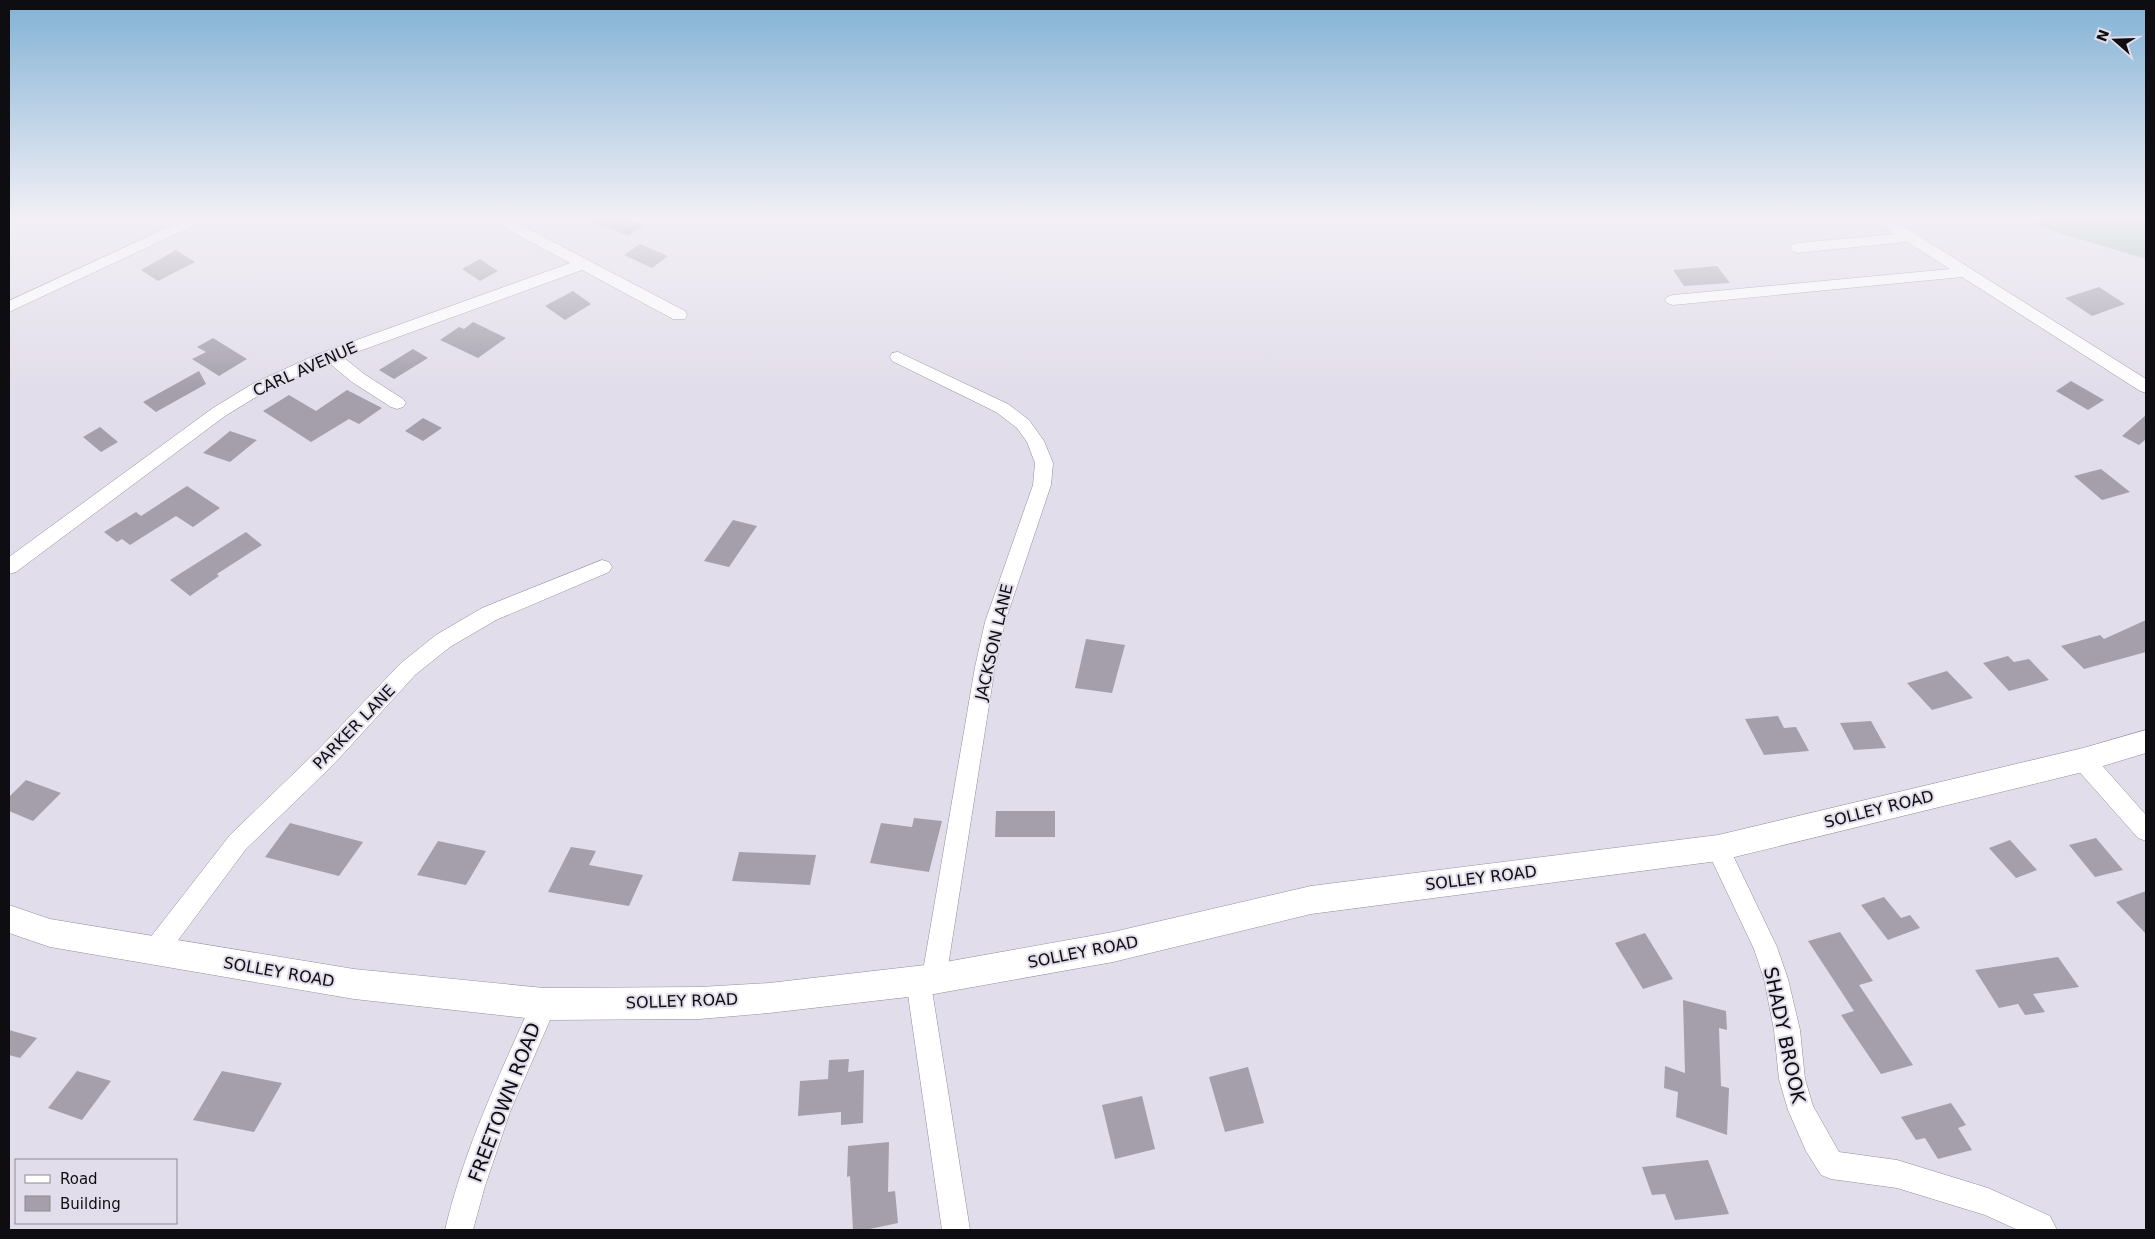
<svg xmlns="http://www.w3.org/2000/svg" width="2155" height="1239" font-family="'DejaVu Sans',sans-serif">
<rect width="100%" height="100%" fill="#e2ddea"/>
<path fill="#9fbaaa" d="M2026 217H2146V259L2043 228Z"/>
<path fill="#a49fab" d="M582 217H623L644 226 628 236Z
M640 244 668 256 652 268 624 255Z
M176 250 195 262 158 281 141 270Z
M480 259 498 271 480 281 462 269Z
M1717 266 1730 283 1684 286 1673 270Z
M2099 287 2125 304 2092 316 2065 298Z
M573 291 591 304 565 320 545 306Z
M473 322 506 338 478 358 440 340 459 327 464 329Z
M213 338 247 359 219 376 192 359 206 352 197 347Z
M413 349 428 358 394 379 379 370Z
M199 371 206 384 156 412 143 402Z
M2071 381 2104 400 2088 410 2056 391Z
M347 390 382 408 359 424 349 419 311 442 263 411 289 395 316 411Z
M2146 415V439L2139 445 2122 436Z
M423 418 442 428 423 441 405 431Z
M100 427 118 442 101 452 83 437Z
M230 431 257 440 230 462 203 453Z
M2101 469 2130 492 2102 500 2074 476Z
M187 486 220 508 193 527 176 516 130 545 122 539 117 542 104 532 136 512 141 516Z
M733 520 757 526 729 567 704 561Z
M246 532 262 545 217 574 219 576 190 596 170 580Z
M2146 620V652L2084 669 2061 646 2100 635 2104 639Z
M1086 639 1125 645 1112 693 1075 688Z
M2008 656 2014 662 2029 659 2049 680 2009 691 1983 663Z
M1947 671 1973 698 1932 710 1907 683Z
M1778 716 1784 728 1796 727 1809 751 1764 755 1745 719Z
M1871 721 1886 748 1854 750 1840 723Z
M26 780 61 793 33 821 9 811V797Z
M996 811H1055V837H995Z
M914 818 942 821 929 872 870 863 881 823 912 827Z
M290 823 363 842 339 876 265 857Z
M2096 838 2123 870 2095 877 2069 845Z
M2010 840 2037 870 2016 878 1989 848Z
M438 841 486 851 466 885 417 875Z
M571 847 596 851 589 865 643 875 629 906 548 892Z
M739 852 816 855 810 885 732 881Z
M2146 891V934L2116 902Z
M1884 897 1901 918 1910 915 1920 928 1888 940 1861 905Z
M1840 932 1873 981 1859 985 1913 1065 1881 1074 1841 1015 1854 1011 1808 941Z
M1645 933 1673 979 1643 989 1615 943Z
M2058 957 2079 987 2033 994 2045 1012 2025 1015 2018 1004 1999 1008 1975 970Z
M1683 1000 1726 1011 1727 1030 1719 1028 1721 1086 1729 1088 1727 1135 1676 1117 1678 1092 1664 1088 1665 1066 1685 1073Z
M9 1030 37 1038 20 1058 9 1055Z
M849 1059 848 1072 864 1070 863 1123 841 1125V1112L798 1116 800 1081 828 1079 829 1060Z
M1248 1067 1264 1123 1225 1132 1209 1077Z
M77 1071 111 1081 82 1120 48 1108Z
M222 1071 282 1083 254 1132 193 1120Z
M1142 1096 1155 1149 1115 1159 1102 1105Z
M1951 1103 1966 1125 1958 1128 1972 1150 1938 1159 1925 1138 1916 1140 1901 1117Z
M889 1142 888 1192 895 1191 898 1223 865 1230H853L850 1176 847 1177 848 1146Z
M1708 1160 1729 1214 1675 1220 1665 1194 1652 1195 1642 1167Z"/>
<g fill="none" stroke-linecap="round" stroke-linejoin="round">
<g stroke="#928d99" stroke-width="1">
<path id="minor" d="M190 217H208L206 220 9 312V301Z
M488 217H506L685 311 687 315 685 319H673L582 270 343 357 364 374 403 399 406 403 403 407 397 409 391 407 352 382 328 362 266 391 225 416 16 572 9 574V557L213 408 254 383 318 354 570 263 490 220Z
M1872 217H1889L2146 379V393L2140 391 1962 277 1673 305 1667 303 1665 300 1667 297 1673 295 1950 269 1907 242 1797 253 1792 251 1789 248 1792 245 1797 243 1895 234Z
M898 352 1008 404 1029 420 1044 441 1053 463 1051 485 1005 622 995 667 946 979 943 988 932 990 970 1230H942L906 981 909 972 918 969 923 971 975 667 985 622 1033 485 1035 463 1027 442 1017 428 996 412 892 361 890 357 892 353Z
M602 560 609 562 612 567 609 572 496 620 450 647 415 675 334 764 246 849 164 959 155 963 146 959 143 951 146 943 230 835 318 750 401 663 436 635 482 608Z
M2083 751 2091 753 2146 815V841L2138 838 2075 767 2072 760 2075 753Z
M1718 838 1726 841 1777 947 1788 979 1800 1030 1805 1079 1813 1106 1839 1152 1897 1160 1988 1188 2050 1216 2057 1230H2018L1985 1215 1897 1188 1831 1179 1821 1175 1806 1151 1788 1110 1779 1079 1774 1030 1764 979 1754 949 1706 848 1710 841Z
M544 992 553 995 557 1004 510 1112 485 1186 473 1230H445C464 1148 501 1072 535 995Z"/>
</g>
<g stroke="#928d99" stroke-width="1">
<path id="major" d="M2146 730V753L2083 772 1718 861 1311 914 1113 962 934 994 769 1013 700 1019 544 1020 354 999 50 947 9 933V905L50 919 354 969 544 988 700 987 769 983 934 964 1113 932 1311 886 1718 835 2083 748Z"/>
</g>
<use href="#minor" fill="#fff" fill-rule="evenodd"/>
<use href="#major" fill="#fff" fill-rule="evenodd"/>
</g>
<linearGradient id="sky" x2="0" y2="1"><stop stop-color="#82b2d5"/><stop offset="0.56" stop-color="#f2f0f6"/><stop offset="1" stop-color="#f2f0f6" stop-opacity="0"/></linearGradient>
<rect width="2155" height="390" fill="url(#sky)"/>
<g text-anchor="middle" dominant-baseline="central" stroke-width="4" stroke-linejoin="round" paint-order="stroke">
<g font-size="16" fill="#0e0d11" stroke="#e2ddea">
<text transform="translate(305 369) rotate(-24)">CARL AVENUE</text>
<text transform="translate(994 642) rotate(-77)">JACKSON LANE</text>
<text transform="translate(354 727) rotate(-46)">PARKER LANE</text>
<text transform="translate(1879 809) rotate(-14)">SOLLEY ROAD</text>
<text transform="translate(1481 878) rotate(-7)">SOLLEY ROAD</text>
<text transform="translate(1083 952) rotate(-11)">SOLLEY ROAD</text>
<text transform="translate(279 972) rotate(10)">SOLLEY ROAD</text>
<text transform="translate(682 1001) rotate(-2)">SOLLEY ROAD</text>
</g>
<g font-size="19" fill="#0e0d11" stroke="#e2ddea">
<text transform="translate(1785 1035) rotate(78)">SHADY BROOK</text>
<text transform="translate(504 1102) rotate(-69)">FREETOWN ROAD</text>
</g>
</g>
<rect width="2155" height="1239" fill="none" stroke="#0e0d11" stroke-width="20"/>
<rect x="15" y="1159" width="162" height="65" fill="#e2ddea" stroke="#8d8a93"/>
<rect x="25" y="1175" width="25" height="8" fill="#ffffff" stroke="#8d8a93"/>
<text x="60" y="1184" font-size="15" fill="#0e0d11">Road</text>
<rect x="25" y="1196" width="25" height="15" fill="#a49fab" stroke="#8d8a93"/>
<text x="60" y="1209" font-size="15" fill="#0e0d11">Building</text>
<g transform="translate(2115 40) rotate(290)" stroke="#e2ddea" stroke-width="4" paint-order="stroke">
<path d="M0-4L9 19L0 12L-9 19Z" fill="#0e0d11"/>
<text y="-8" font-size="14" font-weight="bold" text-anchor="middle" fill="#0e0d11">N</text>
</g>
</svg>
